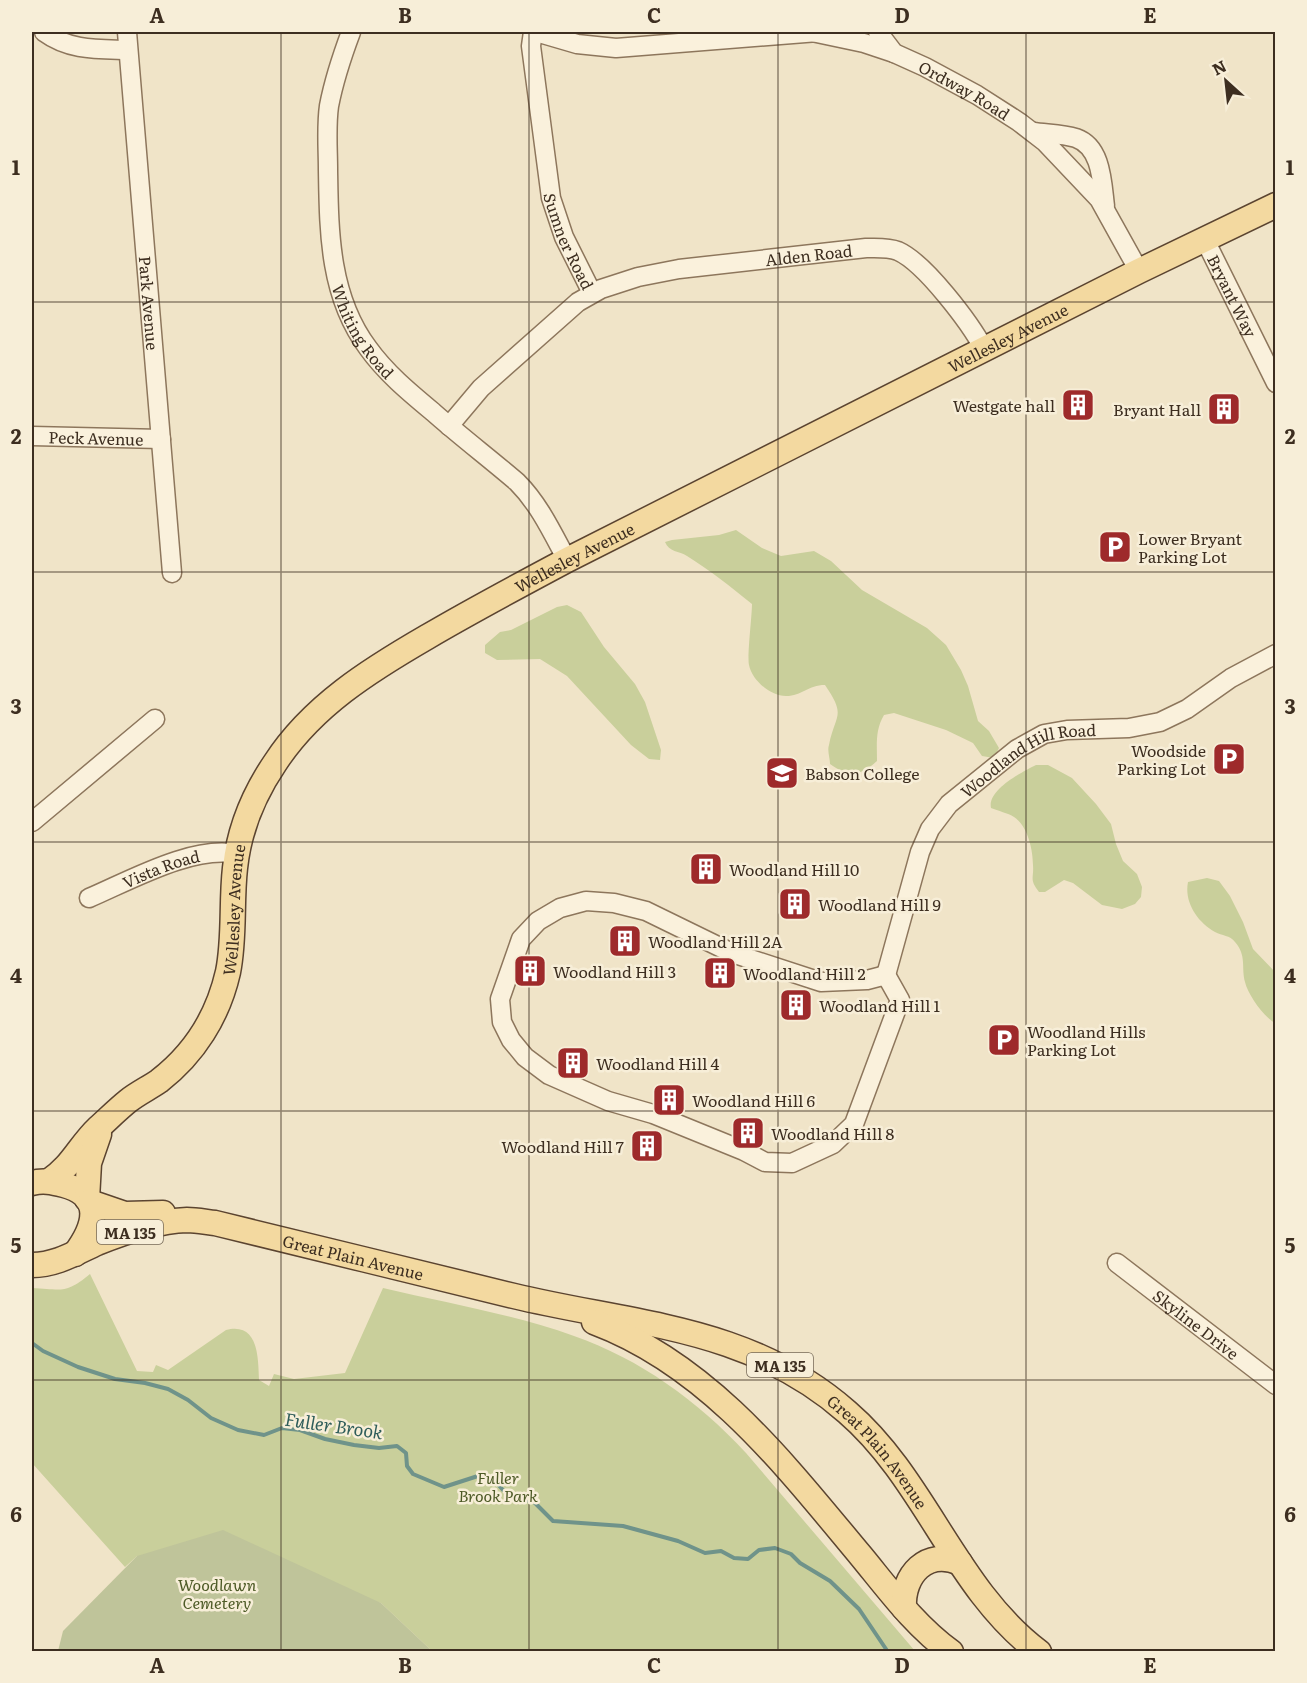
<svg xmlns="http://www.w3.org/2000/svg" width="1307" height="1683" font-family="Literata,serif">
<rect width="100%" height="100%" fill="#f0e4c8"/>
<path fill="#c9cf9b" d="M736 530 762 548 781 556 814 551 831 561 862 590 927 628 946 645 961 670 968 686 978 721 989 731 999 748 994 758 982 756 973 743 946 730 894 713 884 715C875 730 877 745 877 761 860 776 850 778 830 764 830 758 827 750 829 745 835 714 847 717 825 685 808 685 802 696 786 696 770 696 752 680 749 665 747 656 752 616 752 604 731 587 711 571 687 556 679 551 669 552 665 542L672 540 719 535Z
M567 605 581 612 604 647 635 684 645 702 661 750 660 760 649 759 631 745 567 676 540 659 497 660 485 653V645L500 632 511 630 557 607Z
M1036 765H1048L1072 778 1096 804 1111 824 1116 844 1123 861 1137 874 1142 887 1141 897 1135 904 1122 909 1102 905 1073 883 1064 880 1045 892H1039C1029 879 1034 879 1033 865 1033 850 1028 826 1014 817 1008 813 998 811 991 808 987 790 1022 772 1036 765Z
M1207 878 1219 881 1230 896 1243 922 1253 949 1275 972V1023C1264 1017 1248 995 1245 982 1241 967 1247 956 1235 942 1230 935 1222 936 1215 932 1197 922 1184 902 1188 882Z
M90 1274 137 1371 153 1372 156 1365 168 1370 226 1330C259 1322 258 1358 259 1380L269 1386 274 1374 294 1379 345 1373 383 1288C446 1303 512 1314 574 1336 640 1359 698 1401 746 1453L915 1651H432L381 1603 137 1556 125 1567 32 1463V1288C61 1289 65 1295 90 1274Z"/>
<path fill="#bfc49a" d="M223 1530 381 1603 432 1651H58L63 1631 137 1556Z"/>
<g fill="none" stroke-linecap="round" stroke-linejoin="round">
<path stroke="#6f938a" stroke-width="4" d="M32 1343 43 1351 78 1367 115 1379 145 1383 168 1389 188 1400 211 1418 238 1430 264 1435 282 1428 300 1430 325 1439 354 1445 379 1448 397 1446 406 1453 407 1466 413 1474 444 1487 481 1475 494 1480 503 1490 520 1499 534 1502 553 1521 623 1526 678 1541 705 1553 721 1551 734 1558 748 1559 759 1550 775 1548 791 1554 800 1563 830 1581 859 1609 888 1652"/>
<g stroke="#8d765c" stroke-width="21">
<g id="minor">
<path d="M44 32C70 51 98 49 128 50"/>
<path id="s1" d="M127 32 172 573"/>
<path id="s2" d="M351 32C342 56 334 80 329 106 326 127 328 149 328 170 329 231 329 296 368 348 386 373 409 392 433 412 460 436 489 458 517 482 539 504 552 532 567 560"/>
<path id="s3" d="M533 32 531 46 551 198 564 237 592 293"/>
<path d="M536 32 577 44 616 48 818 32"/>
<path d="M812 32 864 43 894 53"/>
<path id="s4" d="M878 32 894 53 925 67 977 95 1019 122 1045 142 1099 199 1139 271"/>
<path d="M1033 132C1047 134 1063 134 1076 138 1102 147 1102 183 1105 206"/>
<path id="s5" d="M1205 240 1276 383"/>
<path id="s6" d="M449 426 481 388 578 302 601 289 638 277 679 269 866 248C876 248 888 247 898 251 925 263 970 323 984 349"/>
<path id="s7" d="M32 436 161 439"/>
<path d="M32 822 155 719"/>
<path id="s8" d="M89 898C131 880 193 845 237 854"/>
<path d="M586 901 614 903 646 911 732 953 821 982 867 980 886 975 900 1000 854 1124 833 1144 792 1163 765 1162 744 1151 653 1114 608 1101 549 1075 525 1057 511 1040 502 1022 500 999 521 939 538 921 560 908Z"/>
<path id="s9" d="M886 975 920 852 930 829 949 804 1017 749 1044 734 1067 730 1129 728 1160 722 1187 709 1231 678 1276 654"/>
<path id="s10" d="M1117 1263 1276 1385"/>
</g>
</g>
<g stroke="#5b4430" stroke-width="27">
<g id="major">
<path id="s11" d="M49 1181C72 1166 79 1146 98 1128 108 1119 118 1109 128 1101 138 1093 149 1088 159 1081 194 1054 218 1016 228 972 235 938 231 903 235 868 239 830 254 794 275 763 312 706 370 670 427 637 473 610 520 585 567 560L1139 271 1276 205"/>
<path d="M32 1183C43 1180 52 1182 64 1185 105 1196 95 1227 75 1254"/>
<path d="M87 1199 89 1163 99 1134"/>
<path d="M90 1202 125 1214 163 1213"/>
<path id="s12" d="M32 1265C56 1265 75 1253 97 1243 124 1232 157 1221 187 1220 196 1220 206 1222 215 1223 315 1247 414 1272 514 1296 635 1325 749 1326 847 1412 926 1480 955 1589 1039 1652"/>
<path d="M594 1322C709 1365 785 1465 861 1556 889 1590 915 1626 951 1652"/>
<path d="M904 1608C902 1575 927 1548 960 1563"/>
</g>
</g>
<use href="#minor" stroke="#faf1dc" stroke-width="18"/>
<use href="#major" stroke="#f3d9a0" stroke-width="24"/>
</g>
<path fill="none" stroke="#3d2e20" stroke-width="1.5" stroke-opacity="0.55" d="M281 32V1652M529 32V1652M778 32V1652M1026 32V1652M32 302H1276M32 572H1276M32 842H1276M32 1111H1276M32 1380H1276"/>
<defs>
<g id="building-square" transform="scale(1.725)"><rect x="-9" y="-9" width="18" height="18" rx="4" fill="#9e2a2b" stroke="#f7eed8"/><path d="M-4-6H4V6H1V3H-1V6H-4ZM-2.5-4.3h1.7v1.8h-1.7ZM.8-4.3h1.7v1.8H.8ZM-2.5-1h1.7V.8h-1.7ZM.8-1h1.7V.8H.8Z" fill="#fff"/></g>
<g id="parking-square" transform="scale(1.725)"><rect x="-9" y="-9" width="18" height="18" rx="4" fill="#9e2a2b" stroke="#f7eed8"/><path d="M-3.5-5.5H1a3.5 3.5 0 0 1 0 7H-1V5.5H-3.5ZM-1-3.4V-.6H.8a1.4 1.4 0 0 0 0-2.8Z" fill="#fff"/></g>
<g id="university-square" transform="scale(1.725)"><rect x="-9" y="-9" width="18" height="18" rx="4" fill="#9e2a2b" stroke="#f7eed8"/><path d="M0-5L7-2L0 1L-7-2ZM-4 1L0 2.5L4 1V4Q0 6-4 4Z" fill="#fff"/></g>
</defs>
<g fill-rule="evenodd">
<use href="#building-square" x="1078" y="405"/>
<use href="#building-square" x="1224" y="409"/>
<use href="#parking-square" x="1115" y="547"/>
<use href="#parking-square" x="1229" y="759"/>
<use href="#university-square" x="782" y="773"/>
<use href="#building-square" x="706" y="869"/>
<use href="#building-square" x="795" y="904"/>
<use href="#building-square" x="625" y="941"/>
<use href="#building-square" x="530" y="971"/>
<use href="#building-square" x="720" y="973"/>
<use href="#building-square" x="796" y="1005"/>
<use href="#parking-square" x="1004" y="1040"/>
<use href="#building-square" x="573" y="1063"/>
<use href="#building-square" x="669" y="1100"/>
<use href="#building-square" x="748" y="1133"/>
<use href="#building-square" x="647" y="1146"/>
</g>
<g text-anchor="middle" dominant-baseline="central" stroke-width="5" stroke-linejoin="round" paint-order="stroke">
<g fill="#f7eed8" stroke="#756857" stroke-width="1.5">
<rect x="97" y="1220" width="66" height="24" rx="4.5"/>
<rect x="747" y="1353" width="66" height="24" rx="4.5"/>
</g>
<g font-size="15" font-weight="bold" fill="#3d2e20">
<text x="130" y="1232">MA 135</text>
<text x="780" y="1365">MA 135</text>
</g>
<g font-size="16" fill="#3d2e20" stroke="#f7eed8">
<text stroke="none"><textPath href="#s4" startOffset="106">Ordway Road</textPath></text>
<text stroke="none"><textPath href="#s3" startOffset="214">Sumner Road</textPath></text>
<text stroke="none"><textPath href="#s6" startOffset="417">Alden Road</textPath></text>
<text stroke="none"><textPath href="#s5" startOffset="62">Bryant Way</textPath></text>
<text stroke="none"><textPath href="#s1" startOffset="272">Park Avenue</textPath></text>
<text stroke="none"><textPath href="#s2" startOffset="310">Whiting Road</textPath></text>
<text stroke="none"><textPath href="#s11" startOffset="1352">Wellesley Avenue</textPath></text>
<text stroke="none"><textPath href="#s7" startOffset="64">Peck Avenue</textPath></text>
<text stroke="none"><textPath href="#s11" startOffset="866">Wellesley Avenue</textPath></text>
<text stroke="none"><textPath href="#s9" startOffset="278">Woodland Hill Road</textPath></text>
<text stroke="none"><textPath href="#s8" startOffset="78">Vista Road</textPath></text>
<text stroke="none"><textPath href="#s11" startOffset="344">Wellesley Avenue</textPath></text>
<text stroke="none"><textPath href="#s12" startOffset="333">Great Plain Avenue</textPath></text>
<text stroke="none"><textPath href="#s10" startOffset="100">Skyline Drive</textPath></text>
<text stroke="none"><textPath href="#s12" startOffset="906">Great Plain Avenue</textPath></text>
</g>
<g font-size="16" fill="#3d2e20" stroke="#f7eed8" text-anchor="start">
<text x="1055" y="405" text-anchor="end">Westgate hall</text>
<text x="1201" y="409" text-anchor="end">Bryant Hall</text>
<text x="1138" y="538">Lower Bryant<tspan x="1138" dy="18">Parking Lot</tspan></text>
<text x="1206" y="750" text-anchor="end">Woodside<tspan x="1206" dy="18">Parking Lot</tspan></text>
<text x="805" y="773">Babson College</text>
<text x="729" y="869">Woodland Hill 10</text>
<text x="818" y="904">Woodland Hill 9</text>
<text x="648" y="941">Woodland Hill 2A</text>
<text x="553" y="971">Woodland Hill 3</text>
<text x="743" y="973">Woodland Hill 2</text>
<text x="819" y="1005">Woodland Hill 1</text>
<text x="1027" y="1031">Woodland Hills<tspan x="1027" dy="18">Parking Lot</tspan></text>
<text x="596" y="1063">Woodland Hill 4</text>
<text x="692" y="1100">Woodland Hill 6</text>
<text x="771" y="1133">Woodland Hill 8</text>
<text x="624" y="1146" text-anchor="end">Woodland Hill 7</text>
</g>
<g font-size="16" font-style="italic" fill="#4d5a26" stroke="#f7eed8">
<text x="498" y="1477">Fuller<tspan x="498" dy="18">Brook Park</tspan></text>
<text x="217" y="1584">Woodlawn<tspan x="217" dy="18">Cemetery</tspan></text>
</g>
<g font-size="18" font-style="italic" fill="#2f5d5a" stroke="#f7eed8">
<text transform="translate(334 1425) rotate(8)">Fuller Brook</text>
</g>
</g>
<rect width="1307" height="1683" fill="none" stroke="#f7eed8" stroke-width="66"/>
<g transform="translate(1226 81) rotate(333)" stroke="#f7eed8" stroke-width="4.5" paint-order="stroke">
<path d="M0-4.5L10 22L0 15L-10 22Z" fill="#3d2e20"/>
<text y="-9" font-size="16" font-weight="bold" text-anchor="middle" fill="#3d2e20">N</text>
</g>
<rect x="33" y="33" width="1241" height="1617" fill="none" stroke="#3d2e20" stroke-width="2"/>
<g font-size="20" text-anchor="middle" font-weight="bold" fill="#3d2e20">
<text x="157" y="23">A</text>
<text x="405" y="23">B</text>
<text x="654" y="23">C</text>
<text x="902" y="23">D</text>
<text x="1150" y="23">E</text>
<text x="16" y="175">1</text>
<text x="1290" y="175">1</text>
<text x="16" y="444">2</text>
<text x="1290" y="444">2</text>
<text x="16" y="714">3</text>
<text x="1290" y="714">3</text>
<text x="16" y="983">4</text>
<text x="1290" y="983">4</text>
<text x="16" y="1253">5</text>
<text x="1290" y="1253">5</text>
<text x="16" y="1522">6</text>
<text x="1290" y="1522">6</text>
<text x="157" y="1673">A</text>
<text x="405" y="1673">B</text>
<text x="654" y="1673">C</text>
<text x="902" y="1673">D</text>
<text x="1150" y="1673">E</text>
</g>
</svg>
